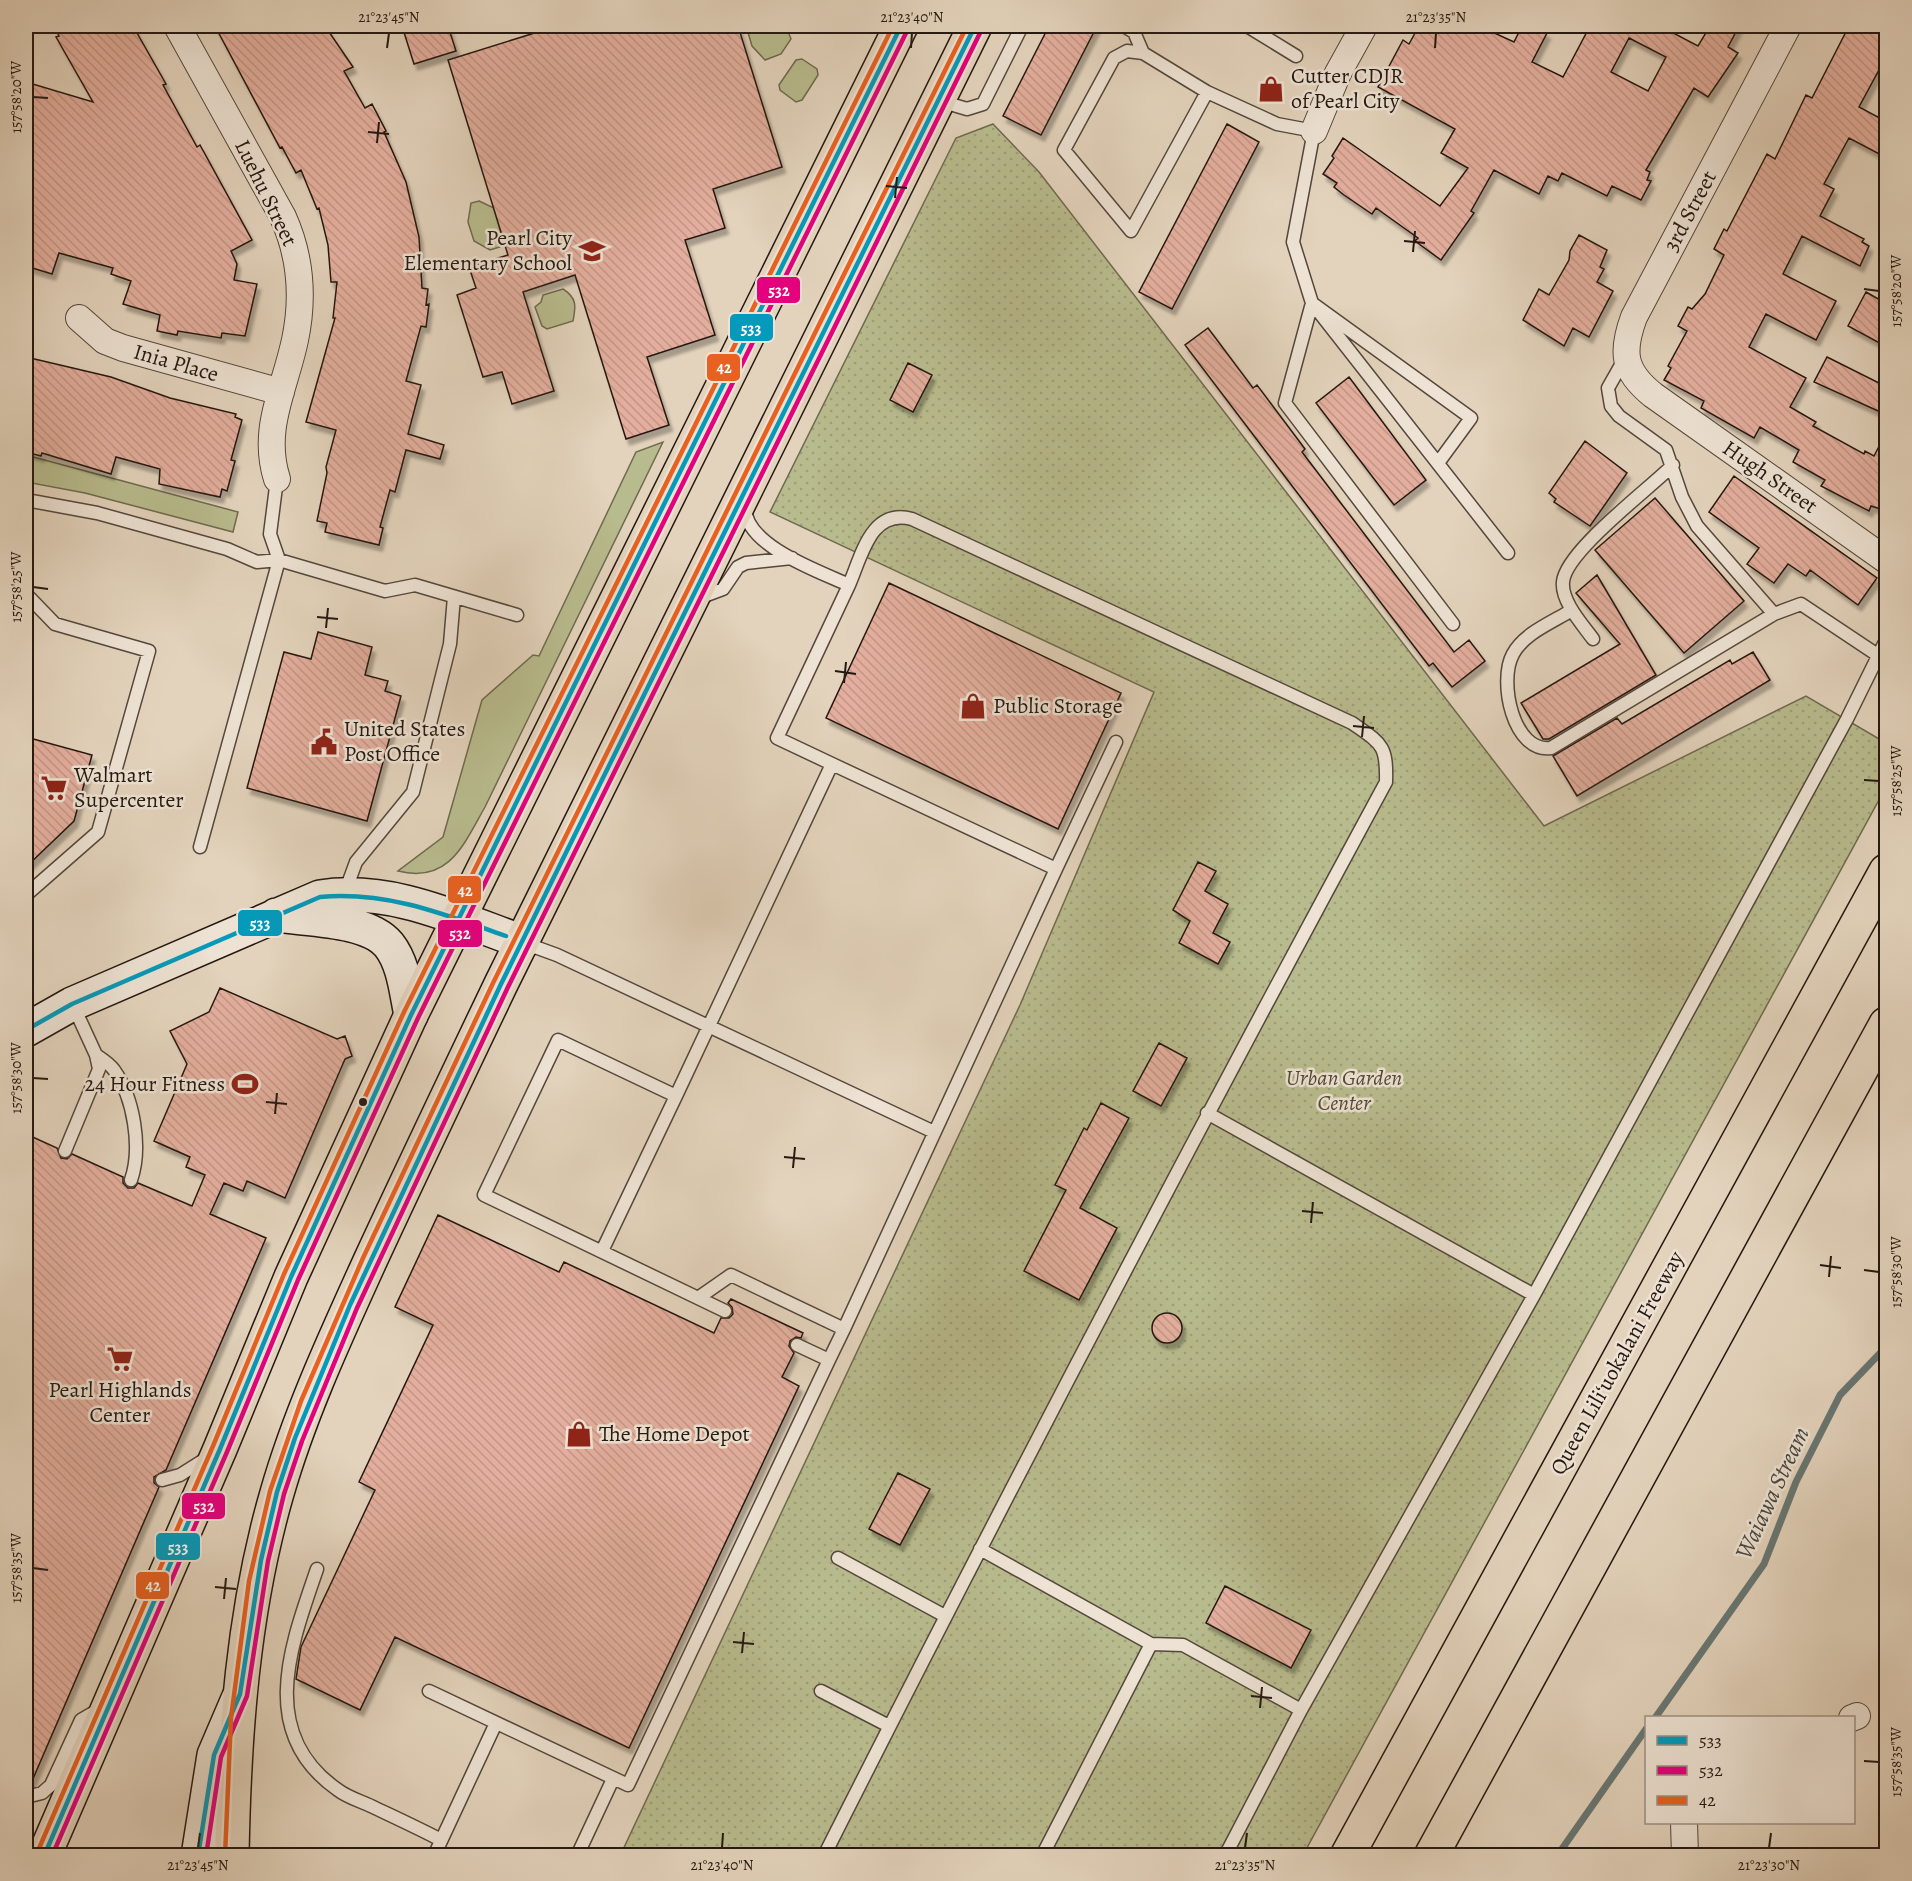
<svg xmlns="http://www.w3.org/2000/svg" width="1912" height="1881" font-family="Alegreya,serif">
<defs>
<pattern id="garden-dots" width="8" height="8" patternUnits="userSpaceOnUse" patternTransform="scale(1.5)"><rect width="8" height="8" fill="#b8bb8d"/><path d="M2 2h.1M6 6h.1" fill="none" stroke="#9ea079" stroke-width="1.8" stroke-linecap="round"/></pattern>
<pattern id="building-back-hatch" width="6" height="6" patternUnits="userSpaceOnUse" patternTransform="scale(1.5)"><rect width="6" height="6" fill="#e3ae9d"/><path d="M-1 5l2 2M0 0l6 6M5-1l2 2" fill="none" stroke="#c39586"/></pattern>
<filter id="shadow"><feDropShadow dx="3.5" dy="6" stdDeviation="1.5" flood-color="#0004"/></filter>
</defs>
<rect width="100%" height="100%" fill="#e3d3bc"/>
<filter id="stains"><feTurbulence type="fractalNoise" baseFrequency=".00333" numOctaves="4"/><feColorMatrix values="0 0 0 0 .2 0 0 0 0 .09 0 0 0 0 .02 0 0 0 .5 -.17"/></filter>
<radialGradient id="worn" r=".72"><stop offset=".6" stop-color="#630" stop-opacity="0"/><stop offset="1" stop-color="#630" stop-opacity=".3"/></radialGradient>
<path fill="#b8bb8d" stroke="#6e6a4f" stroke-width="1.5" d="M752 26H786L791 39 781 54 765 60 752 46 747 29Z
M802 59 817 69 818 75 802 100 796 102 780 90 779 85 796 60Z
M479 201 494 208 503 240 500 247 490 250 474 241 468 222 471 203Z
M563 289C577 298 576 306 573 321L547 329 542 326 535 307 541 302 543 295Z
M663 442 485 807C464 844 449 884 398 871L443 837 482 700 533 655 539 656 636 452Z
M26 455 238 512 233 532 85 493 26 482Z"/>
<path fill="url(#garden-dots)" stroke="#6e6a4f" stroke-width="1.5" d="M993 124 1039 172 1544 826 1806 696 1886 743V787L1303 1855 620 1856 1020 1005 1154 692 770 512 956 138Z"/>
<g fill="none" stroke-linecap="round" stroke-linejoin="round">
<path stroke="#697773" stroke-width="7" d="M1655 1718 1764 1564 1796 1482 1840 1395 1886 1347
M1557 1856 1646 1729"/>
</g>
<path fill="url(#building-back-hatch)" stroke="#251811" stroke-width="1.5" fill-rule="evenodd" filter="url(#shadow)" d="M55 26H133L166 84 163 85 197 147 200 145 252 240 231 251 237 264 234 280 257 284 245 336 222 333 221 338 178 331 177 335 157 331 160 315 123 304 131 281 111 274 113 268 59 253 52 274 26 266V82L93 102 56 37 59 36Z
M215 26H277L281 33 294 26H325L353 67 344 71 365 108 372 104 386 131 384 132 406 182 419 237 422 288 428 289 426 305 429 304 426 327 421 326 406 381 421 385 408 434 444 445 440 459 406 450 395 492 390 490 380 527 383 528 379 545 325 532 327 523 317 521 327 473 326 467 336 430 306 422 335 318H333L337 282H331L328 245 319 208 317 209 301 170 296 173 282 147 280 148Z
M402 26H448L456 51 414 64Z
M557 26H738L782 167 713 189 725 228 685 240 715 335 647 357 669 425 626 439 575 275 523 292 554 391 512 404 502 372 483 377 457 295 476 288 469 267 508 255 448 60Z
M1049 26H1097L1041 135 1003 116Z
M1419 26H1479L1514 42 1522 26H1534L1547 33 1532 62 1563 77 1590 26H1660L1698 46 1710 26H1739L1728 47 1738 53 1708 97 1694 88 1646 170 1650 172 1647 180 1651 181 1641 200 1612 186 1607 196 1562 173 1558 181 1548 176 1539 194 1494 170 1471 211 1474 213 1441 260 1415 241 1418 238 1376 208 1372 214 1344 195 1334 187 1337 183 1323 174 1334 158 1332 156 1343 138 1440 206 1468 168 1441 153 1455 129 1378 87 1403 40 1409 44ZM1629 38 1666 57 1648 91 1611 72Z
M1849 26H1887V55L1859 107 1887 122V158L1849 138 1824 184 1834 189 1820 216 1864 239 1862 242 1869 246 1860 266 1802 236 1783 274 1836 301 1816 340 1766 314 1749 347 1806 378 1790 407 1816 422 1813 426 1864 454 1865 451 1874 456 1887 431V511L1871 506 1869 511 1821 486 1825 480 1793 462 1799 450 1760 427 1754 438 1701 408 1704 401 1664 380 1671 368 1668 366 1687 331 1678 326 1688 307 1692 309 1705 294 1724 255 1714 249 1724 229 1727 231 1767 154 1775 159 1806 95 1812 98Z
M1227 124 1259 142 1172 309 1139 292Z
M1579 235 1607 250 1600 267 1604 269 1597 282 1613 291 1589 337 1573 328 1564 346 1523 320 1539 289 1549 295 1569 260 1570 251Z
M1866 292 1887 304V347L1848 326Z
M1208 328 1253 388 1257 385 1305 449 1302 452 1454 652 1469 640 1485 661 1452 687 1433 663 1429 666 1185 345Z
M26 357 111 377 170 398 236 414 235 417 242 420 231 460 235 461 227 491 222 489 220 497 159 484 160 469 116 457 111 474 42 453 41 456 26 452Z
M1827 357 1887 387V415L1814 382Z
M908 363 932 375 913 412 890 400Z
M1349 377 1426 480 1394 505 1316 403Z
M1585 441 1627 473 1590 526 1554 502 1556 499 1549 493Z
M1734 476 1877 578 1858 605 1810 570 1806 576 1788 564 1774 583 1747 564 1759 548 1709 512Z
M1655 498 1744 601 1684 653 1595 550Z
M1597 575 1656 675 1549 739H1543L1521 703 1620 644 1576 593Z
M889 583 1121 693 1058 829 826 718Z
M318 632 372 647 365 675 388 681 385 691 401 696 367 821 247 788 284 652 311 659Z
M1753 652 1770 680 1577 796 1553 756 1617 718 1622 724 1730 660 1732 664Z
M26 737 92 755 74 821 26 867Z
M1198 862 1216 871 1205 891 1228 904 1213 933 1230 942 1218 964 1179 943 1190 921 1173 910Z
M220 988 337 1039 345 1036 352 1056 345 1059 285 1198 247 1181 243 1191 224 1183 210 1214 266 1238 166 1470 154 1477V1483L159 1487 29 1788 26 1789V1134L57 1148 61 1158 67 1159 72 1154 123 1177V1183L128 1188H134L138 1183 192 1206 205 1175 186 1167 190 1157 154 1141 187 1064 170 1031 209 1012Z
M1159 1043 1187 1058 1161 1106 1133 1091Z
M1101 1103 1129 1118 1080 1208 1117 1228 1079 1300 1024 1271 1066 1190 1055 1185 1084 1128 1087 1130Z
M438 1215 559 1272 564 1262 714 1333 721 1318H729L733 1314 732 1307 728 1303 731 1299 803 1333 801 1338 796 1337 790 1341 789 1346 794 1353 782 1377 799 1386 629 1748 395 1637 360 1710 296 1679 301 1647 375 1490 359 1482 433 1325 395 1307Z
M1152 1328a15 15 0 1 1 30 0a15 15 0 1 1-30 0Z
M898 1473 930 1489 900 1545 869 1529Z
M1225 1586 1311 1630 1291 1668 1206 1623Z"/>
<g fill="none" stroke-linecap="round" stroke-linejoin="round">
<g stroke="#54473c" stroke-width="15">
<path id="lane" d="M1124 26 1134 32 1143 53
M1247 26 1296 56
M1207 92 1131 231 1064 150 1114 58 1127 51 1143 53 1207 92 1277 124 1314 131 1293 242 1312 303 1508 553
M940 101 967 109 983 104 1022 26
M1625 358 1608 388 1611 406 1619 416 1666 450 1682 497 1697 526 1774 614
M1438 463 1471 418 1312 303 1285 403 1453 624
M26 500 97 513 227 549 257 562 279 560 385 591 415 585 517 615
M745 508C746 546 818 571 849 585 862 555 871 508 912 519L1352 723C1382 744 1387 745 1386 782 1194 1137 1006 1495 824 1856
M26 594 55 624 149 651 98 832 26 895
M699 598 723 589 738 567 746 563 792 558
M1572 610C1553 622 1524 633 1513 654 1498 681 1513 753 1551 748L1774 614 1801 604 1879 656
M1593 639C1582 624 1561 601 1563 582 1565 552 1649 489 1673 465
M832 764 1056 869 844 1329 731 1275 698 1298 484 1195 558 1040 676 1096Z
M832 764 777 738 849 585
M200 847 279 560 270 534 277 479
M1056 869 1116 742
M345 892 356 862 413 792 450 644 454 597
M524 943 557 955 934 1132
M96 1055C102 1059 110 1064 114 1070 134 1098 142 1148 131 1180
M1207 1113 1534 1295
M65 1151 99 1069 96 1055 73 1005
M602 1251 676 1096
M698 1298 725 1311
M797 1345 829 1360 844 1329
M162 1480 180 1475 207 1458
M980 1549 1151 1644 1183 1645 1301 1710
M838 1558 945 1616
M317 1569C291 1645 256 1733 338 1790 347 1797 360 1801 371 1806 394 1817 418 1828 441 1840
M429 1691 628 1785 829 1360
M821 1691 889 1726
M26 1797 42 1793 51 1785 81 1720 100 1709
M434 1856 496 1723
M577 1856 613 1779
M1042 1856 1151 1644
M1225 1856 1301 1710 1534 1295 1847 719 1886 640"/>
</g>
<g stroke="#54473c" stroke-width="28">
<path id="street" d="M177 26 283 217C301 257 304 297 295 340 285 388 261 429 277 479
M1788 26 1634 317C1621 352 1623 371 1653 395L1886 560
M1314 131 1338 73 1364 26
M79 318 105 341 123 348 281 392
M1852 1718 1857 1716
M1684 1822 1685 1856"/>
</g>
<g stroke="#251811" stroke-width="36">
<path id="secondary" d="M276 915C308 920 368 919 389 945 404 964 406 992 411 1015
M26 1030 72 1004 320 897C391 886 458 919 523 942
M198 1856 214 1755 238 1699"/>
</g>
<g stroke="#251811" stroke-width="36">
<path id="primary" d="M44 1856 220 1449 291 1277 411 1015 901 26
M232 1856C234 1734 243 1610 277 1493 300 1413 336 1336 370 1261 413 1168 457 1076 501 984L975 26"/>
</g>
<g stroke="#251811" stroke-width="36">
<path id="highway" d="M1347 1856 1886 871
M1431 1856 1886 1024"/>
</g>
<use href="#lane" stroke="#ede2d3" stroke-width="12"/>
<use href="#street" stroke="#ede2d3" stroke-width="26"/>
<use href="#secondary" stroke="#ede2d3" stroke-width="33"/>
<use href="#primary" stroke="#e3d3bc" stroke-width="33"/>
<use href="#highway" stroke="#e3d3bc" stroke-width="33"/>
<g stroke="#ede2d3" stroke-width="9">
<path id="bus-1" d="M26 1030 72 1004 320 897C387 891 444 914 506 936
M44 1856 220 1449 291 1277 411 1015 901 26
M198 1856 214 1755 240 1694 261 1560 277 1492 295 1438 350 1305 501 984 975 26"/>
</g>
<g stroke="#ede2d3" stroke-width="9">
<path id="bus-2" d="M52 1856 227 1452 298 1280 418 1018 908 29
M206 1856 221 1757 247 1696 268 1561 284 1494 302 1441 357 1308 508 987 982 29"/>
</g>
<g stroke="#ede2d3" stroke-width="9">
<path id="bus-3" d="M37 1853 213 1446 284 1274 404 1012 893 26
M225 1856 231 1718 249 1581 270 1491 301 1401 363 1258 494 981 967 26"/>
</g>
<use href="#bus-1" stroke="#049abb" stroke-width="4.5"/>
<use href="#bus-2" stroke="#e5007d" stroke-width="4.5"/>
<use href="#bus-3" stroke="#e86121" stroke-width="4.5"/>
</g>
<path fill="none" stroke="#251811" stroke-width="2" d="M387 48 389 33M911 48 912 33M1435 48 1436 33M33 97 48 98M368 132 389 134M377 143 379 122M886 186 907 188M895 198 897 177M1404 241 1425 243M1413 252 1415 231M1864 289 1879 291M33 587 48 589M317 617 338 619M326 628 328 608M835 671 856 674M844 683 846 662M1353 726 1374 728M1362 737 1364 716M1864 780 1879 781M33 1078 48 1079M266 1102 287 1104M275 1114 277 1093M784 1157 805 1159M793 1168 795 1147M1302 1211 1323 1213M1311 1223 1313 1202M1820 1265 1841 1268M1864 1270 1879 1272M1829 1277 1831 1256M33 1568 48 1570M215 1587 236 1589M224 1599 226 1578M733 1642 754 1644M742 1653 744 1632M1251 1696 1272 1698M1260 1708 1262 1687M1864 1761 1879 1762M198 1848 200 1833M722 1848 723 1833M1245 1848 1247 1833M1769 1848 1771 1833"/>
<defs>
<g id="shop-bare" transform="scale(2.07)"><path d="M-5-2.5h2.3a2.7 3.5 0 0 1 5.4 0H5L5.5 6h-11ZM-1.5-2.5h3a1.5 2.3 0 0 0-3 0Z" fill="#8f2418" stroke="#ede2d3" stroke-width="2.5" paint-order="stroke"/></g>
<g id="school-bare" transform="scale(2.07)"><path d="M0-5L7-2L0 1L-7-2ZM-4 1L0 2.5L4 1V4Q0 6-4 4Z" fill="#8f2418" stroke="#ede2d3" stroke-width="2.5" paint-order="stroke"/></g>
<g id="civic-bare" transform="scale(2.07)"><path d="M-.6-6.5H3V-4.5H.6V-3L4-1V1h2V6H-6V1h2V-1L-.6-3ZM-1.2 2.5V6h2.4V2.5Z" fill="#8f2418" stroke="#ede2d3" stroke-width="2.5" paint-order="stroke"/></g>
<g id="supermarket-bare" transform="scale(2.07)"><path d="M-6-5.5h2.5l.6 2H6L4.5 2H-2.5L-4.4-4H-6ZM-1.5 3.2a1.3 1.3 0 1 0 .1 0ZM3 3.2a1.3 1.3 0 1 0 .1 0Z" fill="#8f2418" stroke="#ede2d3" stroke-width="2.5" paint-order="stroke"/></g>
<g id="stadium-bare" transform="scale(2.07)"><path d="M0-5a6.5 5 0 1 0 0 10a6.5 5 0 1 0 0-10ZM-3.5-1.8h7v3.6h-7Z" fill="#8f2418" stroke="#ede2d3" stroke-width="2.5" paint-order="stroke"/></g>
</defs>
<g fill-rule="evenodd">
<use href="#shop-bare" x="1271" y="89"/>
<use href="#school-bare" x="592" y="251"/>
<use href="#shop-bare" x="973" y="706"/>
<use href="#civic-bare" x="324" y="742"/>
<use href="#supermarket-bare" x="54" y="788"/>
<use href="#stadium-bare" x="245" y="1084"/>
<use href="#supermarket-bare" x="120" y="1359"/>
<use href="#shop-bare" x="579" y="1434"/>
</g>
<circle fill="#251811" stroke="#ede2d3" stroke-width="2" cx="363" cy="1102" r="5"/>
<g text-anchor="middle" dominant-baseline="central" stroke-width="5" stroke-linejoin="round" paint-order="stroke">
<g font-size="22" fill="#251811" stroke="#ede2d3" text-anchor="start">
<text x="1291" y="76">Cutter CDJR<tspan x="1291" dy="25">of Pearl City</tspan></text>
<text x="572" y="238" text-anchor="end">Pearl City<tspan x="572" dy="25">Elementary School</tspan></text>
<text x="993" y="706">Public Storage</text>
<text x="344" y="729">United States<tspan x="344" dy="25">Post Office</tspan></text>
<text x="74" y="775">Walmart<tspan x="74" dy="25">Supercenter</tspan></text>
<text x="225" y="1084" text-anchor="end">24 Hour Fitness</text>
<text x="120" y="1390" text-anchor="middle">Pearl Highlands<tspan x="120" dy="25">Center</tspan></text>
<text x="599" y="1434">The Home Depot</text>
</g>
<g font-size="22" fill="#251811" stroke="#ede2d3">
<text transform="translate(266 193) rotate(64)">Luehu Street</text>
<text transform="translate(1690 211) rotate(-62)">3rd Street</text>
<text transform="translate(176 363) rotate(16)">Inia Place</text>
<text transform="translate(1770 477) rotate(35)">Hugh Street</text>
<text transform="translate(1617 1363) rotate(-61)">Queen Liliʻuokalani Freeway</text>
</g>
<g font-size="22" font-style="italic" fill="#514936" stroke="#ede2d3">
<text x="1344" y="1078">Urban Garden<tspan x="1344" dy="25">Center</tspan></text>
</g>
<g font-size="24" font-style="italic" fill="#474842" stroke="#ede2d3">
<text transform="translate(1772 1493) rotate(-65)">Waiawa Stream</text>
</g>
</g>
<g stroke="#ede2d3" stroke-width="2">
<rect x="756" y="276" width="45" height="28" rx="6" fill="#e5007d"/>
<rect x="729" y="313" width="45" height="29" rx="6" fill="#049abb"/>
<rect x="706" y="353" width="35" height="29" rx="6" fill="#e86121"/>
<rect x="447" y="875" width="35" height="29" rx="6" fill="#e86121"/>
<rect x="237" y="909" width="46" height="28" rx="6" fill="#049abb"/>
<rect x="437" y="919" width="46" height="29" rx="6" fill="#e5007d"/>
<rect x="181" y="1492" width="45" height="28" rx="6" fill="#e5007d"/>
<rect x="155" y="1532" width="46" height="29" rx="6" fill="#049abb"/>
<rect x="135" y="1571" width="35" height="29" rx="6" fill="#e86121"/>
</g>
<g font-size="16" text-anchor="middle" font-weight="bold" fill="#fff">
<text x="779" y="296">532</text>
<text x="751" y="334">533</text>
<text x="724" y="373">42</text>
<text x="465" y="896">42</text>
<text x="260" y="929">533</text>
<text x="460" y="939">532</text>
<text x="204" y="1512">532</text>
<text x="178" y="1553">533</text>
<text x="153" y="1591">42</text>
</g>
<rect width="1912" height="1881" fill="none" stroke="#e3d3bc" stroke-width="66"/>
<rect x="1645" y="1716" width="210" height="108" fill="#ede2d3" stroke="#9d9185" stroke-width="1.5"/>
<rect x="1657" y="1736" width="30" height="9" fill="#049abb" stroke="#9d9185" stroke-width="1.5"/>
<text x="1699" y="1746" font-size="18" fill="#251811">533</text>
<rect x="1657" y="1766" width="30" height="9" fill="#e5007d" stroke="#9d9185" stroke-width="1.5"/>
<text x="1699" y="1776" font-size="18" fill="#251811">532</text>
<rect x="1657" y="1796" width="30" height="9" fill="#e86121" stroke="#9d9185" stroke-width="1.5"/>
<text x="1699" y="1806" font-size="18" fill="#251811">42</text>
<rect x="33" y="33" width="1846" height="1815" fill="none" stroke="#251811" stroke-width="2"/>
<g font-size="15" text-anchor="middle" fill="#251811">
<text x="389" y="22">21°23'45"N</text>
<text x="912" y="22">21°23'40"N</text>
<text x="1436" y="22">21°23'35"N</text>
<text transform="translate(16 97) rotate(-90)" y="5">157°58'20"W</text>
<text transform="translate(1896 291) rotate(-90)" y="5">157°58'20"W</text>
<text transform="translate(16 587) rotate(-90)" y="5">157°58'25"W</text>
<text transform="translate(1896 781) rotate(-90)" y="5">157°58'25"W</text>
<text transform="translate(16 1078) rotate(-90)" y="5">157°58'30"W</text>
<text transform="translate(1896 1272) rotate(-90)" y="5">157°58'30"W</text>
<text transform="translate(16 1568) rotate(-90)" y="5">157°58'35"W</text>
<text transform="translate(1896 1762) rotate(-90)" y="5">157°58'35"W</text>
<text x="198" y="1870">21°23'45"N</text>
<text x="722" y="1870">21°23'40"N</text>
<text x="1245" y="1870">21°23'35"N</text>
<text x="1769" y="1870">21°23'30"N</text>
</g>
<rect width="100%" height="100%" filter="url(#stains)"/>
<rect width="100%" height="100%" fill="url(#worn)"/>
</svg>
